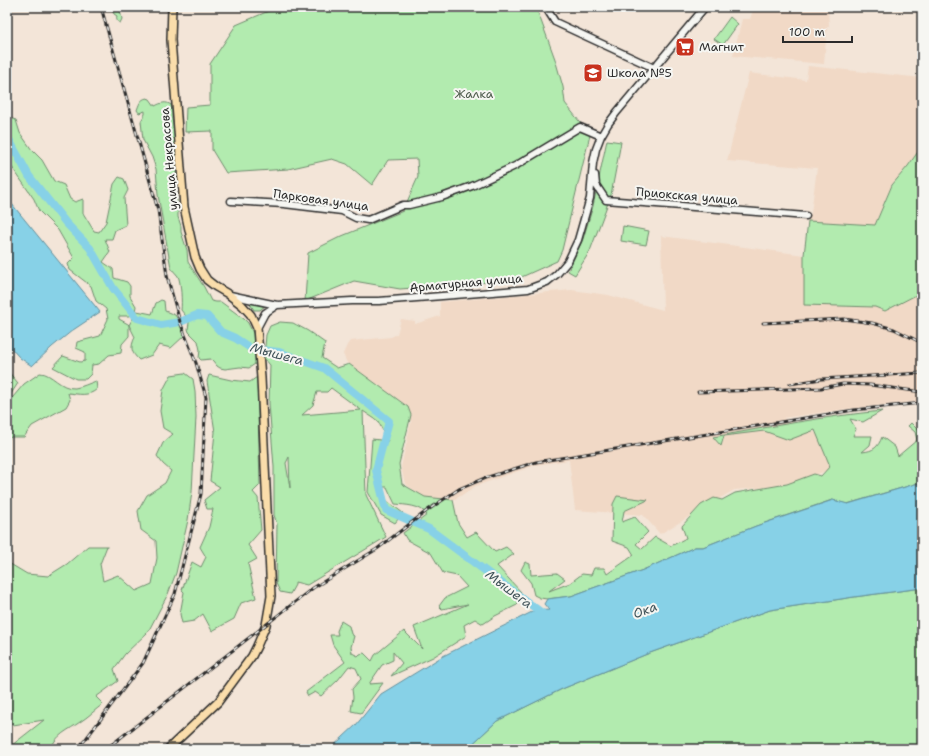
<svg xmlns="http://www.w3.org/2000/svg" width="929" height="756" font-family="'Shantell Sans',sans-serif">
<rect width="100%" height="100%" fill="#f3e5d8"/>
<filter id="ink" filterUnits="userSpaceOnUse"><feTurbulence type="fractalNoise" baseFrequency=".025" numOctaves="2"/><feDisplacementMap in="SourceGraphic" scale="8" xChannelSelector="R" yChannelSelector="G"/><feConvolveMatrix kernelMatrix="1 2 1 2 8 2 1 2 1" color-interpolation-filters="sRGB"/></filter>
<g filter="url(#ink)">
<path fill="#f1d9c6" d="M754 7H828L829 27H827L824 64 733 56 742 19H750Z
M808 66 922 78V146L908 166 892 185 875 225 808 221 811 213 817 168 727 161 749 73 806 80Z
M661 236 804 255V305L875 307 885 311 922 292V401L847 409 783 418 820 435 833 468 787 486 734 490 660 534 643 515 575 510 569 460 536 465 476 486 457 498 437 505 405 484 401 467 411 422 403 403 347 363 343 354 347 345 350 341 391 337 397 334 401 319 415 321V324L440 316V302L572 290 608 295 663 310Z"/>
<path fill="#b2ebaf" stroke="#6e8b6d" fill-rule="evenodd" d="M111 7H119L122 19 120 23C117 22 116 19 117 16L114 14Z
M278 7H536L555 59 563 87 565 103 590 135 562 250 557 261 515 280 400 289 354 281 305 301 308 253 342 236 403 211 418 177 417 159 388 160 372 185 347 164 332 159 288 169 226 173 212 150V131L185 132 186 107 210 105V64L236 25Z
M730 17 738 24 723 45 714 39Z
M147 98 150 99 155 106C161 103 166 101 171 105L172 108V118L176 149V195L178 208V217L181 226V232L187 250 188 262 204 287 211 301 216 302H221L244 319 248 323 256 339 257 357 255 364 249 368 240 367 225 369 220 368 217 366 213 361 211 359 201 360 199 358 200 350 198 341 189 332 188 329 189 323V320L181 310C182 303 181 282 178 276 176 273 173 271 171 268L158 195 156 169 152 157 143 140 141 121 145 114V111L139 113 137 110C139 105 140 99 147 98Z
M7 117 16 120 20 133 32 150 42 160 54 181 64 185 70 199 75 202 83 199V213L94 231 99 232 106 222 114 184 119 177 124 179 128 190 124 198 126 225 115 230 112 239H105L110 252 103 262 113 269 114 278 127 282 130 286V296L136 306 135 312 129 316H119V319L128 324 129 325V336L122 344 121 353 109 355 99 364 92 365 91 374 86 379H76L53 367 63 356 80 362 85 361V352L76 348 77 342 100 336 108 319 106 309 96 301 91 286 70 270 68 264 74 258 58 230 39 211 34 199 7 160V147L18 156 16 147 7 130Z
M607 140 621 142 611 195 590 251 575 275 568 271 583 239 593 206Z
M922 146V292L885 311 875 307 804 305V255L808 221 875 225 892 185 908 166Z
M623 226 649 231 646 245 621 241Z
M161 300 164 301 165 311 175 315 185 330 184 336 171 348 159 345 152 355 139 360C131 352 130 348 135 337L129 325 137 311 152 314 156 303Z
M249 302 266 305 260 310H254Z
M280 322 293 323 308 331 325 343 322 358 337 368 349 364 408 407 411 415 399 464 402 484 425 497 453 500 458 523 467 537 476 532 495 552 506 547 514 554 497 566 521 592 517 605 495 616 483 624 475 619 464 625 466 636 433 657 391 676 402 663 393 652V660L382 665 369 684 383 683 361 713 351 711 353 697 352 689 361 679 356 668 349 666 338 680 321 696 315 692 308 696 306 692 345 662 333 645 330 635H338L337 631 341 621 349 626 351 634 354 636 351 647 352 653 358 656 360 654 364 653 372 661 375 655 404 631 422 649 414 627 468 604 442 609 439 606 445 598 467 587 457 576 443 573 431 553 407 540 403 533 427 515C421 505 405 505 395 504L387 487H381L387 501 403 513 395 523 381 515 368 492 372 439 388 441 378 421 363 411 366 495 386 537 307 585 295 582V585L290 594 280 592 276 583 277 524 274 515V467L269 403 270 365 264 358 266 335 270 326ZM331 388 361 410 302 415 313 405 317 392H327ZM289 457 290 488 286 463Z
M7 370 18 383 11 394 7 396Z
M40 373C52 373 60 389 75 388 82 387 90 383 96 381L97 389C89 397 78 394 68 393L70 400 66 407 32 426 24 437H11L7 440V404L24 384Z
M185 373 193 379 195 391 196 417 192 492 188 520 176 573 168 594 160 609 148 632 125 654 114 669 118 681 96 697 103 704C95 710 88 717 80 722 69 730 55 735 51 749H7L44 720 13 725 7 718V562L27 574 48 576 67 564 88 546H107L100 564 103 581 118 575 136 591 152 584 157 558 156 541 141 530 138 511 147 495 165 483 171 471 163 464 157 456 163 443 173 434 163 428 160 411 163 390 171 375Z
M209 375 231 380 250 382 257 377 260 485 253 492 258 498 261 530 248 545 257 559 248 564 256 598 241 603 234 619 212 631 203 614 194 621 182 623 180 614 184 592 182 590 192 562 201 567 206 557 200 547 209 527 213 509H207L204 500 220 487 210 481 215 432 207 381Z
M882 411 863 422 850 419 856 429 853 436H872L870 445 862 452C874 451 878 447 882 437L895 447 898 456 917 440 915 432 908 426 911 423 918 430 922 433V482L847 504 832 500 756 526 703 547H695L643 570 571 596 547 599 540 598 534 595 531 583 521 570 525 562 530 564 531 575 557 573 565 579 549 591 570 583 582 574 591 575 594 568H604L607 574 634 555 629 547 612 541 613 504 617 496 648 500 624 511 622 522 635 517 648 532 636 544 642 549 655 537 671 546 686 538 682 526 701 505 714 498 722 500 735 493 787 484 814 474 821 476 830 466 815 430 789 440 764 431 724 436 721 446 713 437C769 427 826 416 882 411Z
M922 588V749H467L497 721 562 689 647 654 770 610 854 597Z"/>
<path fill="#87d1e7" stroke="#628f9c" d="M7 198 100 312 73 330 52 347 32 366 20 358 7 344Z
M922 482V588L854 597 770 610 647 654 562 689 497 721 467 749H330L356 725 381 694 443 656 534 611 549 610 544 604 547 599 571 596 643 570 695 547H703L756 526 833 500 848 504Z"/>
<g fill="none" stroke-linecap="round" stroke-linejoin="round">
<path stroke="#87d1e7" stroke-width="8" d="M7 136 29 176 66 223 90 248 113 288 137 318 161 325 180 322 197 315 207 316 221 332 235 338 252 349 279 352 324 368 389 421 376 470 386 510 429 529 546 616"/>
<g stroke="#2b2b2b" stroke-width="9">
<path id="minor" d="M548 11 555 22 654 68
M595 175 596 185 606 200 806 216
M231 201 284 204 342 211 356 218 368 220 403 205H409L442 197 472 186 515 166 580 127 601 136
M230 295 277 305 352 301H379L505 291 528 289 547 282 557 274 568 261 578 240 590 198 593 163 596 149 601 136 608 124 617 112 705 7
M257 328 265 313 277 305"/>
</g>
<g stroke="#2b2b2b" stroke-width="10">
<path id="major" d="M168 749 218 702 252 656 257 646 266 625 271 596 261 378 257 328 251 315 242 305 228 294 216 287 207 280 200 269 195 257 184 207 171 40 172 7"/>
</g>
<use href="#minor" stroke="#f6f6f2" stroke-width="6"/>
<use href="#major" stroke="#faddab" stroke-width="7"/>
<g stroke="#2b2b2b" stroke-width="3">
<path id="rail" d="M763 323 844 319 872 323 894 329 922 343
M790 384 821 379 922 373
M698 392 821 388 843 384 870 385 922 392
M77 749 85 740 143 663 175 594 201 494 206 397 196 363 180 322 167 276 158 210 101 7
M106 749 313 588 377 549 428 510 459 489 485 478 536 462 854 410 922 403"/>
</g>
<use href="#rail" stroke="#f6f6f2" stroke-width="1.5" stroke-dasharray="4.5" stroke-linecap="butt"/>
</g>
</g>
<defs>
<g id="supermarket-square" transform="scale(1)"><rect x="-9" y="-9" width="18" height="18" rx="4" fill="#c8321e" stroke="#f6f6f2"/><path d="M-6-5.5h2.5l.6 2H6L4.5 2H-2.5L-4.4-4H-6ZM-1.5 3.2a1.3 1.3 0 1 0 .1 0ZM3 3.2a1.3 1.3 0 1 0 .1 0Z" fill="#fff"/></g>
<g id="school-square" transform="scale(1)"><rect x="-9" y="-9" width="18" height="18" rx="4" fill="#c8321e" stroke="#f6f6f2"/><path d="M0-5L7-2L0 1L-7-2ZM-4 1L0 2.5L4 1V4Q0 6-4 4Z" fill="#fff"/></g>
</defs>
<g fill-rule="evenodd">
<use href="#supermarket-square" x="685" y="47"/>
<use href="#school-square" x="593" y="73"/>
</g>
<g text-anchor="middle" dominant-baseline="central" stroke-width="4" stroke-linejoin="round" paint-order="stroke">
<g font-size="12" fill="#2b2b2b" stroke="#f6f6f2" text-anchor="start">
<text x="699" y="47">Магнит</text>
<text x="607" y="73">Школа №5</text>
</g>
<g font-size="12" fill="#4d5b4c" stroke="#f6f6f2">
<text x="474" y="94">Жалка</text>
</g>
<g font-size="12" fill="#2b2b2b" stroke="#f6f6f2">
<text transform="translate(169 159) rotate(-95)">улица Некрасова</text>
<text transform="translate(687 196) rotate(5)">Приокская улица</text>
<text transform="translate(321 200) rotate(8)">Парковая улица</text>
<text transform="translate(466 283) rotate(-5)">Арматурная улица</text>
</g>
<g font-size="13" font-style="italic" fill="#42545a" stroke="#f6f6f2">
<text transform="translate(277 354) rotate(15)">Мышега</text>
<text transform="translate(509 589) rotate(37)">Мышега</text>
<text transform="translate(645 610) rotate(-20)">Ока</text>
</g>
</g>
<rect width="929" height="756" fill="none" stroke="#f6f6f2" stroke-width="24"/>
<rect x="12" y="12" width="905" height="732" fill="none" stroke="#2b2b2b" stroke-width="1.5" filter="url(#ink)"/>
<path d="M783 36v6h69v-6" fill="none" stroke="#2b2b2b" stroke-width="2"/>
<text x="789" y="36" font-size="12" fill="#2b2b2b" stroke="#f6f6f2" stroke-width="3" paint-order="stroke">100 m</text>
</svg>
